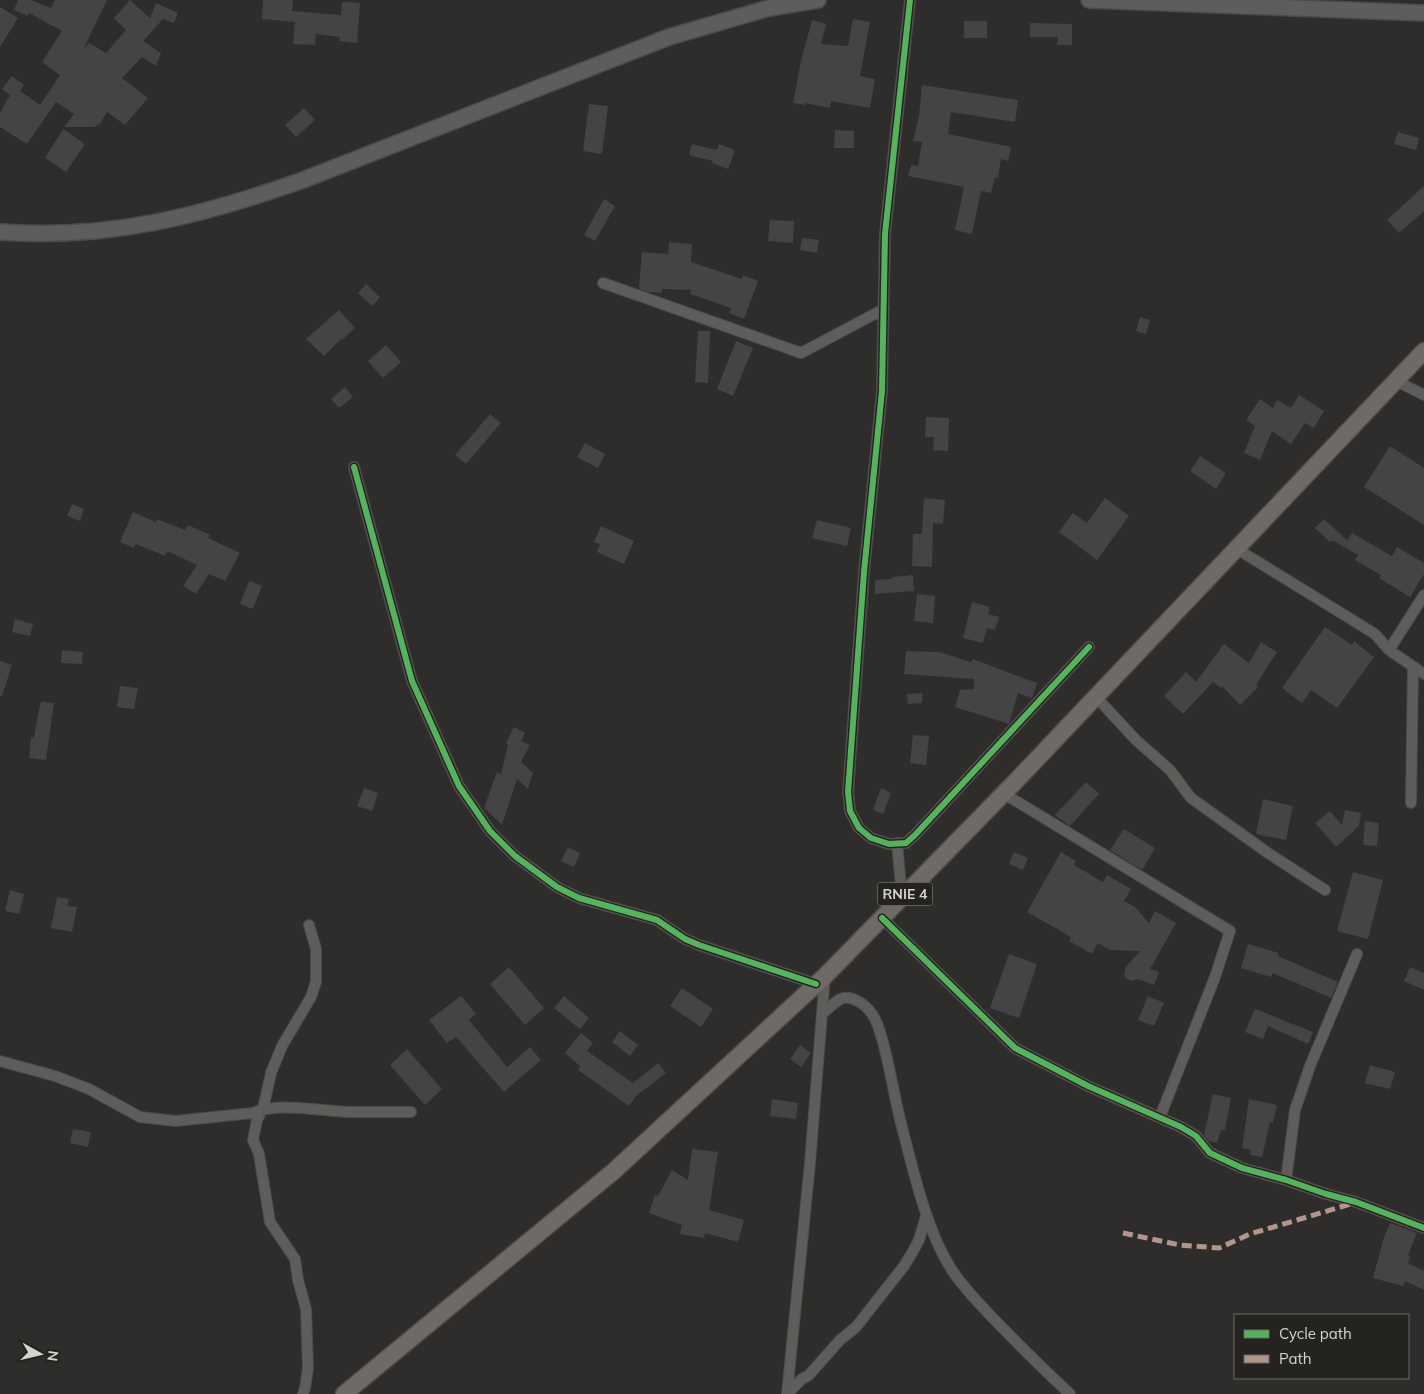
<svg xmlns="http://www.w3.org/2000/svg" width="1424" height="1394" font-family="Mulish,sans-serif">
<rect width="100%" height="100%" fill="#2e2d2b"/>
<path fill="#454346" d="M18 0H31L51 8 55 0H107L83 50 89 43 106 53 126 30 114 18 130 0 150 18 156 3 178 13 174 23 163 19 143 41 161 53 156 66 142 57 122 78 148 98 125 125 107 112 100 124 94 127H64L74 114 56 102 27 144 0 127V113L10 95 2 89 12 76 24 85 20 91 40 105 60 75 42 62 62 31 29 13 28 16 14 10Z
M263 0H293L292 11 341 15 342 2 360 3 357 43 339 41 340 37 316 34 315 45 293 44 295 22 262 19Z
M0 7 18 18 0 47Z
M853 19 870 22 860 76 875 79 870 108 831 101 830 108 805 103V105L793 103 801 61 812 20 826 24 821 44 848 46Z
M964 21H987V38H964Z
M1030 23 1072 24V45H1057L1058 37H1030Z
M922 85 1018 100 1015 122 951 112 948 134 1011 147 1008 161 1001 159 998 178 995 177 991 193 981 191 972 234 955 230 964 187 908 176 911 165 918 166 922 142 913 141 919 116Z
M589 104 608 106 602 154 583 151Z
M304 108 315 120 296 137 285 125Z
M63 129 85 144 66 172 45 158Z
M835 130 854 131V148H834Z
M1398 132 1419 138 1416 150 1394 144Z
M692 144 717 150 719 144 735 150 728 169 712 163 713 161 689 155Z
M1424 186V211L1399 233 1387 220Z
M604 199 615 206 595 241 584 235Z
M770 220 794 221 793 243 768 241Z
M802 238 819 240 817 253 800 250Z
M669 242 692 244 691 262 742 279 743 275 758 281 744 319 729 313 731 308 690 294 691 290 662 289V293L648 292 639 289 642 252 668 254Z
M366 284 380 297 372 306 358 293Z
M339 310 355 328 342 340 341 339 324 356 306 339Z
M1140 317 1150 320 1146 334 1136 331Z
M698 331H710L708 383 695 382Z
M736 341 753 348 733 396 717 389Z
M386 345 401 362 383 378 368 361Z
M345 387 353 397 339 408 331 399Z
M1299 395 1324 411 1314 428 1305 423 1291 444 1272 431 1260 460 1244 453 1255 426 1246 420 1260 399 1273 408 1277 400 1291 408Z
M490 414 501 423 466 464 455 455Z
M926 417 949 418 948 451 933 450 934 437H925Z
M585 443 605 454 598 468 577 457Z
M1390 446 1424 468V525L1364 487Z
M1200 456 1226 473 1216 489 1190 471Z
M924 498 945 500 943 524 933 523 932 567 912 566 913 534H922Z
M1105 498 1129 516 1097 560 1059 532 1073 513 1087 523Z
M72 504 84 509 80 521 67 516Z
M133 512 156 522 157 519 185 530 188 525 210 535 208 538 240 553 225 581 209 574 196 594 183 586 197 565 167 551 165 556 136 544 134 548 120 542Z
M1324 519 1347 540 1352 533 1392 556 1397 547 1424 563V574L1410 597 1379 578 1381 575 1355 560 1358 555 1332 540 1330 542 1315 528Z
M817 520 851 528 847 546 812 538Z
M601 526 634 541 624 564 597 552 600 544 594 542Z
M913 575 914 591 875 594V580L892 579V577Z
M249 581 262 586 253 609 240 604Z
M917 594 935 596 933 623 914 621Z
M972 602 990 607 988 614 999 617 995 630 987 628 983 643 963 638Z
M15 619 33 624 30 636 12 632Z
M1325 627 1352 645 1354 641 1374 657 1337 708 1311 690 1302 703 1282 688Z
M1261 642 1277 652 1256 685 1258 687 1240 705 1222 686 1221 688 1213 682 1183 714 1164 696 1186 672 1196 682 1224 644 1249 663Z
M62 650 83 652 82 664 61 663Z
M906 651 939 652 971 662 973 659 1037 683 1032 698 1018 693 1009 724 955 707 960 690 974 689V679L904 674Z
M0 661 12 665 2 696H0Z
M120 686 138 688 134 709 117 707Z
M922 693V703L908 704 907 694Z
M41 702 54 703 46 760 29 758 31 737 34 738 38 714Z
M514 727 525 733 521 741 530 745 521 762 533 773 528 789 517 779 502 825 484 808 497 772 501 775 508 744 506 743Z
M913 735 929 736 926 765 910 763Z
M1086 782 1099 794 1070 826 1055 815Z
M364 788 378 793 372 811 357 806Z
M881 788 891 793 883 814 873 810Z
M1263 799 1293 806 1286 840 1256 834Z
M1345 810 1361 813 1359 826 1336 847 1315 823 1330 811 1342 825Z
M1365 821 1379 823 1377 846 1363 845Z
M1124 829 1155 848 1142 870 1110 850Z
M568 847 580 853 574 867 561 861Z
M1014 852 1028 858 1023 870 1009 864Z
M1061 852 1076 861 1074 865 1103 882 1107 875 1131 889 1124 901 1135 907 1149 923 1155 911 1176 923 1150 969 1159 972 1154 985 1138 979 1130 981 1124 976 1125 968 1140 951 1110 950 1098 943 1092 954 1069 941 1071 937 1027 912Z
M1353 872 1383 880 1368 939 1337 931Z
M10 890 24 894 19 914 5 911Z
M57 897 69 899 67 906 77 907 72 932 51 928Z
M1248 944 1279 953 1278 956 1338 982 1331 998 1273 973 1271 977 1241 968Z
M1009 954 1037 964 1019 1018 990 1008Z
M509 967 544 1008 525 1025 490 984Z
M1410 967 1424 973V990L1404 981Z
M682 988 713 1009 701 1027 670 1006Z
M461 996 476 1014 469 1020 507 1067 530 1047 541 1060 504 1092 456 1037 447 1043 429 1020Z
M564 996 589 1018 580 1029 554 1008Z
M1148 996 1164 1003 1154 1026 1138 1020Z
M1255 1009 1313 1032 1308 1044 1268 1026 1263 1039 1245 1032Z
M620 1031 638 1045 630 1056 612 1042Z
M581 1033 593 1043 587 1051 633 1083 658 1063 666 1073 636 1096 629 1106 578 1070 580 1066 565 1053Z
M800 1045 811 1053 801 1067 790 1059Z
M407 1049 442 1089 425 1105 390 1065Z
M1370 1065 1395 1072 1390 1089 1365 1083Z
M1213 1094 1231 1098 1225 1130H1221L1217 1143 1209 1141 1204 1135Z
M772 1099 798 1103 796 1119 770 1116Z
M1249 1099 1277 1105 1273 1123 1270 1122 1262 1157 1250 1155 1251 1150 1242 1148Z
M73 1129 91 1132 88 1147 70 1143Z
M692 1149 718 1152 709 1210 744 1220 738 1242 705 1233 704 1238 680 1234 682 1225 649 1213 655 1195 658 1196 672 1170 688 1180Z
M1390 1223 1417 1233 1408 1255 1410 1256 1408 1263 1424 1271V1290L1405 1281 1403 1286 1373 1278 1384 1237Z"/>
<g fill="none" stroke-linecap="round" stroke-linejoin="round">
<g stroke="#4c4b49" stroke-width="12">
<path id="minor" d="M910 0 885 234 882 391 864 572 848 792 850 811 859 828 871 838 889 844 906 843 915 835 1089 647
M603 283 801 353 884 309
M1396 381 1424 395
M354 467 412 681 459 786 490 831 515 856 557 887 579 898 657 920 685 939 699 945 816 984
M1237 549 1375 634 1389 650 1424 674
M1389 650 1424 595
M1096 697 1136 740 1170 770 1191 798 1268 853 1325 890
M1003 793 1230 931 1215 977 1160 1117
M1411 803 1413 667
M897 843 902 897
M882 918 1015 1048 1088 1086 1181 1127 1196 1136 1210 1153 1242 1168 1286 1180 1326 1194 1356 1202 1424 1228
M822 1014C828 1009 834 1003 840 999 852 994 866 1005 872 1014 878 1022 880 1033 883 1042 891 1072 895 1102 903 1131 914 1174 927 1230 950 1267 960 1284 975 1299 989 1314 1015 1341 1042 1368 1070 1394
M0 1061 55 1076 89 1089 140 1117 175 1121 253 1113C277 1102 321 1111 349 1112 369 1112 390 1112 411 1112
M1286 1180 1295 1110 1310 1066 1357 954
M788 1393 802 1379 809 1375 840 1340 856 1327 904 1266 912 1253 919 1240 926 1216
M303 1394 305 1388 308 1368 306 1309 298 1280 295 1259 270 1222 259 1154 253 1140 257 1120 263 1109 271 1073 282 1046 311 997 316 982V949L309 925
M787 1394 810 1163 825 976"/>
</g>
<g stroke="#4c4b49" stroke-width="18">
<path id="secondary" d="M1089 0 1424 13
M0 232C108 240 202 216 303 180L669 37 769 8 818 0"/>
</g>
<g stroke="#4c4b49" stroke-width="19">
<path id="primary" d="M344 1394 614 1171 825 976 1015 782 1424 351"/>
</g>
<use href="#minor" stroke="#5e5d5c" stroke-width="10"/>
<use href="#secondary" stroke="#5e5d5c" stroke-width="15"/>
<use href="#primary" stroke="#706a67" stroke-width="16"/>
<path stroke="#b2968c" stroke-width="5" stroke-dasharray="10 5" stroke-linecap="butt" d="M1123 1233 1180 1245 1219 1248 1250 1234 1354 1203"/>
<g stroke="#252320" stroke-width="9">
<path id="cycleway" d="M910 0 885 234 882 391 864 572 848 792 850 811 859 828 871 838 889 844 906 843 915 835 1089 647
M354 467 412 681 459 786 490 831 515 856 557 887 579 898 657 920 685 939 699 945 816 984
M882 918 1015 1048 1088 1086 1181 1127 1196 1136 1210 1153 1242 1168 1286 1180 1326 1194 1356 1202 1424 1228"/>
</g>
<use href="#cycleway" stroke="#56b35d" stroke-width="6"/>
</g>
<g text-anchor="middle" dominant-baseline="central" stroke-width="4" stroke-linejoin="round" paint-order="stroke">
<rect fill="#252320" stroke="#a09e9c" stroke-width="1" x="877.5" y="882.5" width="55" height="23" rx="4"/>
<g font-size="14" font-weight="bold" fill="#d4d3d1">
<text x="905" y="894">RNIE 4</text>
</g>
</g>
<rect x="1234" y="1314" width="175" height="65" fill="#252320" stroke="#6b6967"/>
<rect x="1244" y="1330" width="25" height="8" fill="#56b35d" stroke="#6b6967"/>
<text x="1279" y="1339" font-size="15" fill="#d4d3d1">Cycle path</text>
<rect x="1244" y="1355" width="25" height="8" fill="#b2968c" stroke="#6b6967"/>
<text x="1279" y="1364" font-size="15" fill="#d4d3d1">Path</text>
<g transform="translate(40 1354) rotate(98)" stroke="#252320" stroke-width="4" paint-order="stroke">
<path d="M0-4L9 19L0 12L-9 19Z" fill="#d4d3d1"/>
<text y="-8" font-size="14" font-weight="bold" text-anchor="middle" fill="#d4d3d1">N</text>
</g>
</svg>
